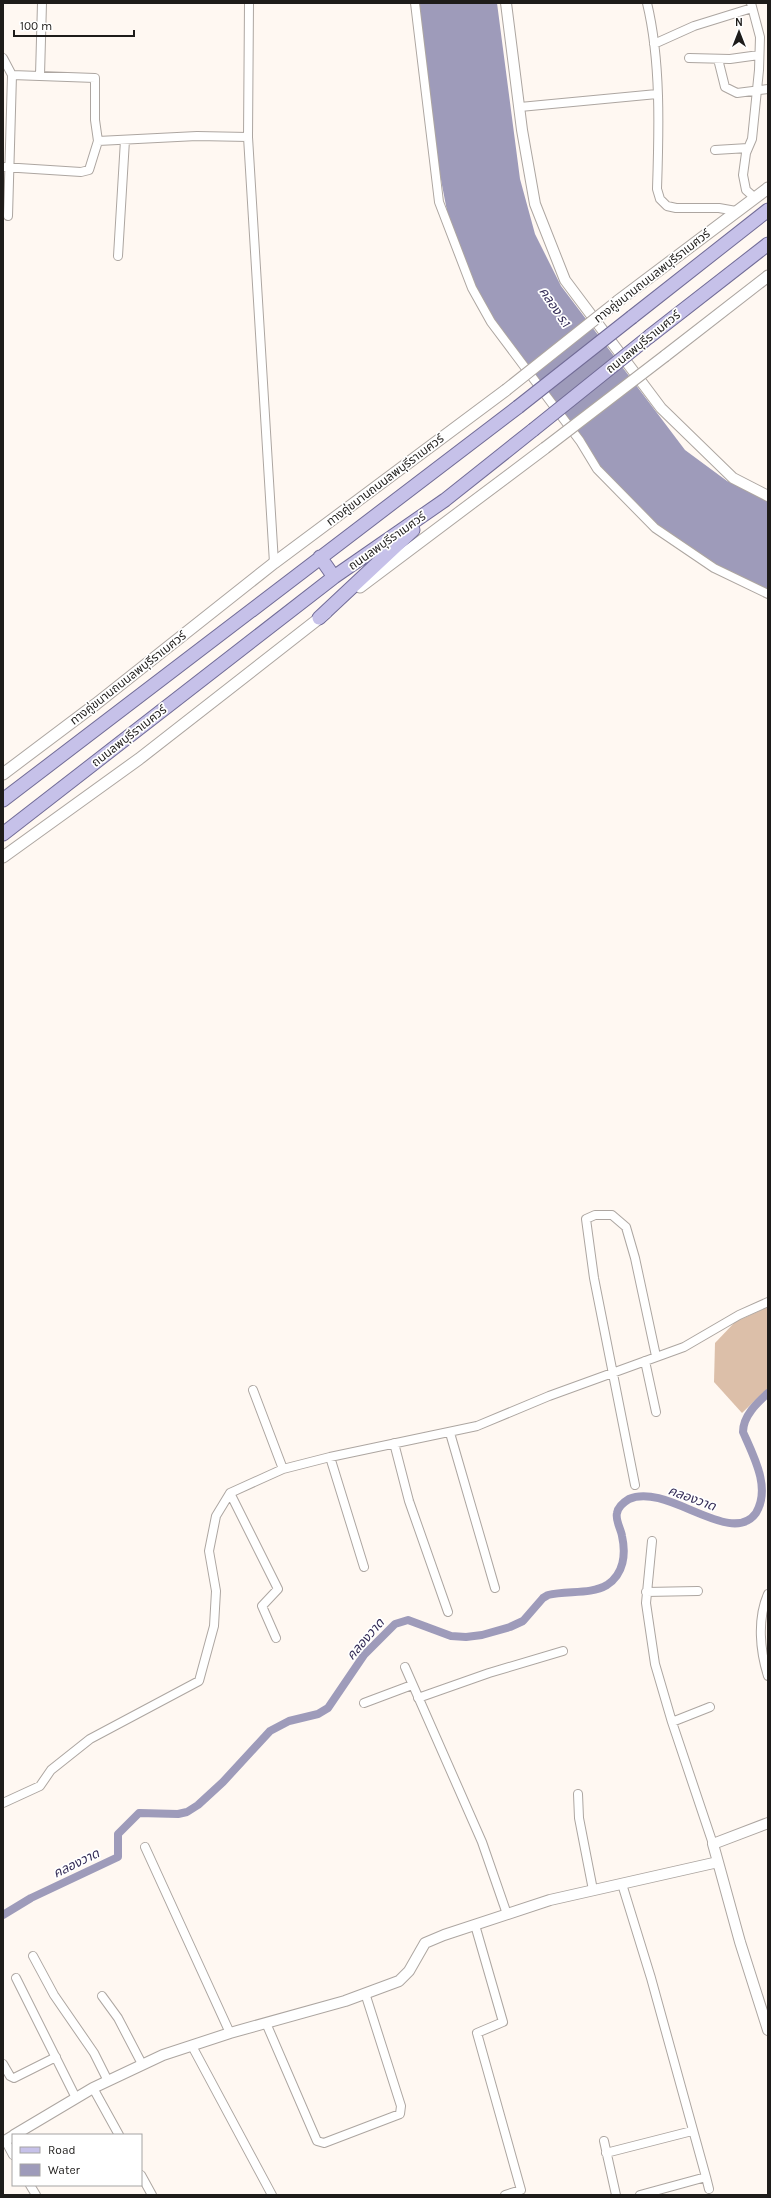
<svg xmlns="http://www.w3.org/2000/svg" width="771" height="2198" font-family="Karla,'Noto Sans Thai',sans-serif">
<rect width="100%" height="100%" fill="#fff8f2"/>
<path fill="#dcbfa9" d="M768 1307V1388L742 1413 714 1382 715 1343 735 1322Z"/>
<path fill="#9e9bba" d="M419 3H497L520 179 535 234 561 286 685 450 727 481 768 500V590L713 564 657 526 601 471 493 321 474 287 447 211 437 159Z"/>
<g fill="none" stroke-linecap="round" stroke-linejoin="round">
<path stroke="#9e9bba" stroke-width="8" d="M3 1915 31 1898 118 1857V1834L139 1813 178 1814 187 1812 198 1805 223 1782 270 1731 289 1721 318 1714 328 1708 364 1655 395 1624 408 1620 451 1636 466 1637 482 1635 510 1627 523 1621 543 1598 548 1595C567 1590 590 1595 607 1585 624 1574 626 1554 622 1536 621 1529 615 1520 617 1513 618 1507 624 1502 629 1499 667 1482 731 1548 756 1513 771 1488 754 1457 743 1432 743 1416 757 1403 768 1393"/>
<g stroke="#ada6a1" stroke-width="10">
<path id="minor" d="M249 3 248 137 274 563
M415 3 439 202 472 288 491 322 580 441 597 469 655 528 714 568 768 594
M647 3C661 61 659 130 657 189L660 199 667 206 676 208H719L736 211
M751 3 760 37 759 70 752 139 746 153 743 175 746 190 755 198
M654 44 694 26 752 8
M3 58 12 75 95 78V120L98 141 197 136 248 137
M689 58 730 59 759 55
M718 59 725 87 737 93 768 89
M40 75 42 3
M520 107 657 94
M715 150 748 148
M3 167 81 172 89 170 98 141
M8 216 12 75
M118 256 125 140
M645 1361 656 1412
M253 1390 283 1469
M450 1433 495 1588
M394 1443 409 1501 448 1612
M330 1457 364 1567
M635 1485 594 1278 586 1219 595 1215H612L626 1227 635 1258 656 1356
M230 1493 278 1589 262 1606 276 1638
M652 1541 646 1603 655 1664 672 1722 713 1844
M646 1592 698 1591
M768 1594C757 1619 760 1651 768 1676
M405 1667 482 1842 507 1914
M418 1698 489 1673 563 1651
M364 1703 412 1685
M672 1722 710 1707
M578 1794 579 1818 593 1890
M3 1803 40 1786 51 1770 90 1739 199 1681 214 1626 216 1591 209 1551 216 1516 230 1493 283 1469 330 1457 477 1426 549 1396 684 1347 739 1315 768 1302
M145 1847 230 2033
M622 1884 651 1978 706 2177 640 2195
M475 1925 503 2022 477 2033 521 2190 505 2195
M33 1956 54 1995 94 2053 108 2081
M16 1978 76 2098
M102 1996 118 2018 142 2064
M266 2023 317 2141 324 2143 400 2114 401 2106 365 1993
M192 2046 272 2195
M3 2064 10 2076 14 2078 56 2057
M93 2088 119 2135
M5 2140 13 2155
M604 2141 616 2195
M606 2153 692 2131
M141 2175 152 2195
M706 2177 709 2189
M30 2185 36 2195"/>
</g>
<g stroke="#ada6a1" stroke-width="12">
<path id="tertiary" d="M506 3 522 130 535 204 565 280 661 408 733 478 768 496
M718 1862 740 1942 768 2030
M14 2135 93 2088 163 2055 230 2033 345 2001 399 1981 409 1971 425 1943 444 1935 550 1900 718 1862 713 1844 768 1823
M3 2142 13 2136"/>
</g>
<g stroke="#ada6a1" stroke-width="13">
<path id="secondary" d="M618 301 768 188
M665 356 768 276
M360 587 545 448
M3 774 96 704 274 563 506 390
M3 857 139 759 326 613"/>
</g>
<g stroke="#726c97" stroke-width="15">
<path id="primary" d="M632 317 768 210
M650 336 768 244
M320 557 334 577
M319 618 413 530
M3 800 518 407
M3 834 334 577 445 500 533 430"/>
</g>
<use href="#minor" stroke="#fff" stroke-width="8"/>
<use href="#tertiary" stroke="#fff" stroke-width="10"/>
<use href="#secondary" stroke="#fff" stroke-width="11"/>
<use href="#primary" stroke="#c6c1e9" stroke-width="13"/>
<g stroke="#ada6a1" stroke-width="13" stroke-linecap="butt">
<path id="secondary-bridge" d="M506 390 618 301
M545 448 665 356"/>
</g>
<g stroke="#726c97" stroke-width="15" stroke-linecap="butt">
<path id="primary-bridge" d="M518 407 632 317
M533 430 650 336"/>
</g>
<use href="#secondary-bridge" stroke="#fff" stroke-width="11"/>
<use href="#primary-bridge" stroke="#c6c1e9" stroke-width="13"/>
</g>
<g text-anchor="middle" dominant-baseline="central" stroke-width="3.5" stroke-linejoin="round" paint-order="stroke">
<g font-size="12" fill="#1e1c1a" stroke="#fff">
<text transform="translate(652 276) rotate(-38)">ทางคู่ขนานถนนลพบุรีราเมศวร์</text>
<text transform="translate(643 342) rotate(-39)">ถนนลพบุรีราเมศวร์</text>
<text transform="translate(385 480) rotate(-37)">ทางคู่ขนานถนนลพบุรีราเมศวร์</text>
<text transform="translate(387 541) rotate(-35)">ถนนลพบุรีราเมศวร์</text>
<text transform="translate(128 678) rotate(-38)">ทางคู่ขนานถนนลพบุรีราเมศวร์</text>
<text transform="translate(129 736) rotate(-38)">ถนนลพบุรีราเมศวร์</text>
</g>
<g font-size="13" font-style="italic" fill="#312954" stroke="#fff">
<text transform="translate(555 307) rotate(56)">คลอง ร.1</text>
<text transform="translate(692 1498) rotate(20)">คลองวาด</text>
<text transform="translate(365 1639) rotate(-49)">คลองวาด</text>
<text transform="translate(76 1863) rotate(-26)">คลองวาด</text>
</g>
</g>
<rect width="771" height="2198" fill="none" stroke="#1e1c1a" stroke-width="8"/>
<rect x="12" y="2134" width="130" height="52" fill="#ffffff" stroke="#a5a4a3"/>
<rect x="20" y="2147" width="20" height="6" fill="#c6c1e9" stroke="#a5a4a3"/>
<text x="48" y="2154" font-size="12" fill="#1e1c1a">Road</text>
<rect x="20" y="2164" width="20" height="12" fill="#9e9bba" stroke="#a5a4a3"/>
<text x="48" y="2174" font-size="12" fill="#1e1c1a">Water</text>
<g transform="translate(739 32)" stroke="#ffffff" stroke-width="3" paint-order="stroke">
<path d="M0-3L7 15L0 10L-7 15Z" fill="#1e1c1a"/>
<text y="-6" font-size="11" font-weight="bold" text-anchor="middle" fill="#1e1c1a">N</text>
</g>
<path d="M14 30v6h120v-6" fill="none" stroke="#1e1c1a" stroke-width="2"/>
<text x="20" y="30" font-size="12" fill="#1e1c1a" stroke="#ffffff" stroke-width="3" paint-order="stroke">100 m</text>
</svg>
